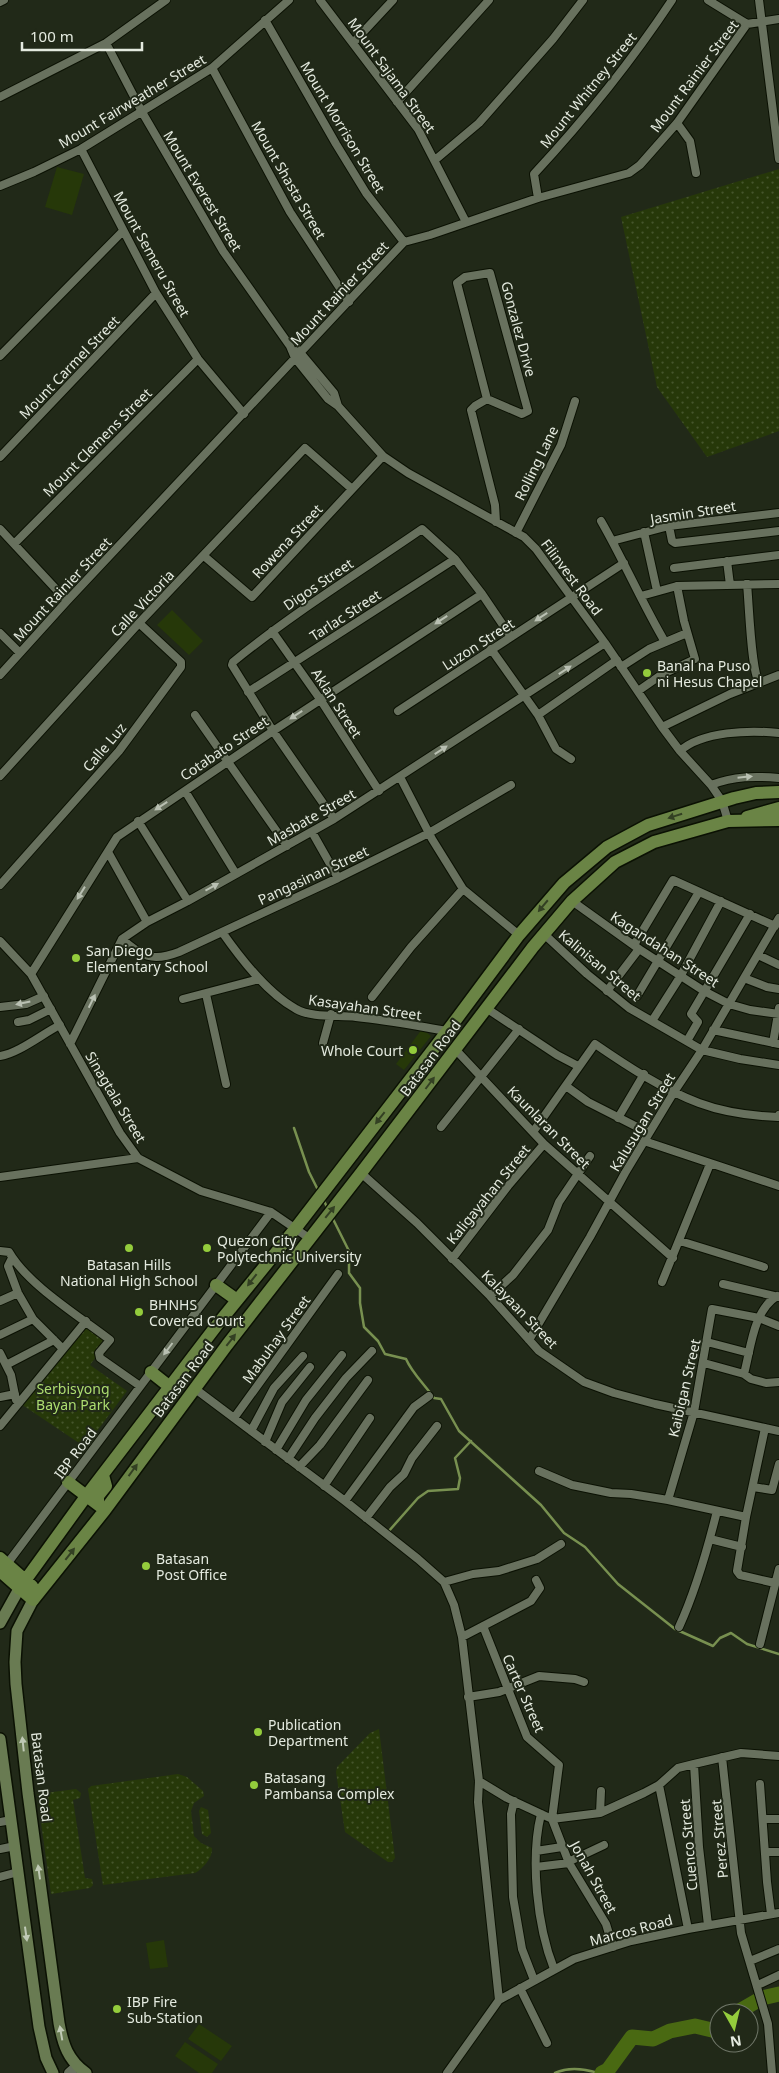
<svg xmlns="http://www.w3.org/2000/svg" width="779" height="2073" font-family="'Noto Sans',sans-serif">
<defs>
<pattern id="grass-dots" width="8" height="8" patternUnits="userSpaceOnUse" patternTransform="scale(1.25)"><rect width="8" height="8" fill="#263809"/><path d="M2 2h.1M6 6h.1" fill="none" stroke="#45552c" stroke-width="1.8" stroke-linecap="round"/></pattern>
</defs>
<rect width="100%" height="100%" fill="#212918"/>
<path fill="url(#grass-dots)" d="M779 169V431L707 457 657 387 621 217Z
M85 1326 107 1342 90 1365 127 1391 85 1447 21 1404Z
M379 1729 395 1858 392 1862H388L345 1832 336 1772 337 1767 370 1733Z
M178 1774 187 1777 203 1791 204 1796 194 1803 191 1811 194 1836 201 1843 212 1848C213 1857 203 1869 195 1873L103 1885 88 1789 91 1786Z
M76 1789 81 1793 80 1798 73 1800 85 1878 92 1879 93 1885 90 1888 51 1894 37 1794Z
M201 1807 208 1810 211 1833 207 1837 202 1834 199 1811Z"/>
<path fill="#263809" d="M57 167 84 174 72 215 45 207Z
M172 610 203 641 189 655 157 625Z
M422 1029 431 1036 404 1070 396 1064Z
M164 1940 168 1967 150 1969 146 1943Z
M199 2024 232 2046 221 2061 188 2039Z
M185 2042 218 2064 212 2073H199L175 2056Z"/>
<g fill="none" stroke-linecap="round" stroke-linejoin="round">
<path stroke="#789050" stroke-width="2.5" d="M294 1128 309 1172 319 1192
M323 1199 328 1209
M332 1217 349 1251V1273L360 1288V1303L364 1327 378 1341 385 1354 406 1359C412 1373 425 1385 434 1398L441 1399 459 1431 541 1505 564 1533 585 1547 618 1584 675 1629 713 1646 720 1638 731 1633 747 1644 779 1654
M388 1532 418 1498 428 1491 458 1489 460 1478 455 1458 471 1441
M555 2073C568 2067 585 2069 598 2073"/>
<path stroke="#496912" stroke-width="15" d="M736 2013 762 1998 779 1994
M602 2073 608 2070 632 2037 653 2039 670 2031 695 2026 716 2031 719 2029"/>
<g stroke="#0b1103" stroke-width="10">
<path id="minor" d="M320 0 418 129 466 222
M708 0 747 24
M759 0 779 159
M0 2 4 0
M265 20 336 144 366 193 404 242
M106 43 142 112 223 251 290 346 295 358 328 399 338 406 383 456 408 473 524 537 536 549 605 643 662 727 680 751 711 785 722 801 728 821
M353 43 393 0
M212 68 290 212 349 302
M0 97 106 43 166 0
M397 102 489 0
M677 123 690 141 696 173
M81 149 156 293 198 359 244 414
M435 160 479 123 553 39 583 0
M0 186 34 172 81 149 212 68 289 0
M538 198 534 174C584 120 631 62 672 0
M298 350 334 393 338 406
M0 356 123 231
M487 399 522 414 528 411 490 273 465 277 457 283 487 399 475 406 471 410 495 505 496 522
M0 457 156 293
M601 521C624 561 642 603 665 642
M669 526 672 541 675 543 779 531
M0 529 67 601
M644 532 657 591
M516 533 561 445 575 401
M612 541 669 526 779 513
M14 544 198 359
M204 556 252 597 383 456
M727 561 730 585
M674 568 779 555
M747 584C749 603 751 670 759 682
M641 596 677 586 779 584
M272 631 320 699 379 791
M0 633 20 653
M491 649 538 715 556 749 571 759
M621 667 649 649 687 633
M0 675 67 601 404 242 430 235 538 198 629 173 640 165 677 123 747 24 779 19
M638 691 661 675 695 659 684 621 677 586
M248 692 455 559
M398 711 624 563
M195 715 287 846
M538 715 617 660
M662 727 730 694 779 675
M680 751C702 731 750 730 779 733
M0 776 139 623 305 448 352 489
M400 777 432 839 463 889 519 935
M711 785C734 776 755 776 779 778
M185 791 236 874
M334 819 273 731 232 665 233 662C293 613 358 573 422 529L455 559 482 594 511 637
M138 821 188 901
M312 832 338 878
M108 852 147 922
M0 885 119 751 181 667V662L139 623
M572 901 639 949 704 991 729 1004 750 1010 779 1014
M222 932C241 959 267 993 296 1009 311 1018 338 1015 356 1017 387 1020 417 1026 447 1031
M544 934 587 974 629 1008 702 1050 740 1059 779 1065
M122 939C142 957 153 962 179 952L338 878 429 833 511 785
M0 941 31 974 120 1133 138 1158 201 1191 271 1212 309 1238
M634 945 673 880 775 926
M758 955 779 965
M31 974 117 837 273 731 482 594
M744 978 767 987 779 989
M607 991 639 949
M206 994 226 1084
M637 996 699 892
M372 997 411 947 463 889
M183 999 259 979
M0 1007 26 1004 44 996
M486 1008 557 1055 578 1066
M652 1021 680 977 721 901
M18 1022 29 1020 51 1009
M713 1030 779 1044
M687 1041 698 1022 691 1014 750 914
M323 1043 331 1014
M773 1043 779 1008
M70 1044 122 939 147 922 188 901 334 819 605 643
M455 1049 544 1144 673 1258
M0 1056C19 1053 42 1034 60 1025
M566 1086 588 1102 649 1133
M618 1118 644 1074
M441 1127 519 1029
M533 1132 595 1044C627 1066 662 1089 699 1103 723 1112 752 1116 778 1117L779 1115
M644 1141 779 1186
M361 1173 417 1223 490 1296 539 1351 584 1382 614 1393 655 1404 779 1431
M0 1177 138 1158
M680 1241 764 1267
M0 1251 9 1252C28 1285 79 1316 110 1340L99 1353 100 1358 140 1386
M12 1258 8 1266 18 1293 33 1319 63 1349
M452 1259 508 1186 544 1144
M662 1282 710 1164
M723 1284 779 1297
M490 1296 513 1275 548 1230 559 1202 590 1156
M0 1301 18 1293
M0 1335 33 1319
M529 1340 590 1237 625 1173 674 1092 702 1050 779 918
M707 1342 749 1353
M0 1353 11 1375 16 1400 19 1403
M704 1363 744 1374 751 1379 766 1383 779 1382
M6 1365 54 1340
M744 1374C751 1348 753 1311 777 1296
M194 1388 345 1501 418 1559 444 1582 454 1605 462 1637 479 1781 478 1802 499 2000
M0 1397 15 1394
M234 1418 338 1274
M0 1426 86 1321
M765 1428 746 1517 737 1571 740 1575 775 1583
M251 1431 274 1388 303 1356
M265 1442 282 1402 310 1367
M276 1450 306 1400 342 1355
M288 1459 315 1418 346 1378 372 1351
M299 1467 320 1445 368 1380
M539 1471 572 1485 611 1493 631 1494 668 1500 746 1517
M324 1486 370 1418
M753 1487 772 1490 779 1464
M668 1500 694 1412 712 1309 759 1318 779 1326
M345 1501 414 1407 429 1396
M366 1518 390 1487 404 1474 412 1458 437 1426
M710 1539 742 1547
M7 1564 271 1212
M444 1582 473 1574 499 1571 537 1559 561 1544
M483 1626 527 1737 559 1765 552 1819 569 1863 606 1924 613 1947
M679 1627C696 1590 707 1551 717 1511
M462 1637 531 1601 540 1588 536 1580
M760 1644 779 1569
M468 1697 499 1692 539 1676 575 1679 584 1682
M722 1757 741 1933 768 2024 772 2073
M694 1764 699 1847 708 1925
M479 1781 507 1798 552 1819 600 1813 644 1793 659 1785 678 1768 694 1764 741 1753 779 1756
M760 1784 767 1882 771 1914
M659 1785 688 1929
M514 1801 511 1814 513 1897 522 1949 534 1980
M600 1813 601 1791
M541 1814C530 1859 537 1926 554 1969
M763 1819H779
M0 1822 11 1820
M0 1849 15 1846
M536 1851 562 1847
M766 1852H779
M568 1862 604 1845
M536 1867 569 1863
M0 1877 18 1872
M750 1961 779 1949
M758 1985 779 1975
M520 1988 547 2043
M499 2000 574 1959 631 1941 688 1929 779 1913
M447 2073 499 2000"/>
</g>
<g stroke="#0b1103" stroke-width="12">
<path id="tertiary" d="M69 2073 77 2066"/>
</g>
<g stroke="#0b1103" stroke-width="14">
<path id="secondary" d="M33 1600 17 1631 15 1662 16 1684 28 1793 59 2023C63 2045 68 2060 86 2073
M0 1623 19 1589
M0 1739 39 2027 46 2058 53 2073"/>
</g>
<g stroke="#0b1103" stroke-width="15">
<path id="primary" d="M747 817 779 808
M216 1285 237 1300
M151 1372 170 1387
M68 1482 105 1510
M98 1504V1496L106 1486 103 1475
M0 1558 32 1586
M0 1571 33 1600 105 1510 227 1345 361 1173 533 947 572 901 615 862 654 842 728 821 779 820
M19 1589 87 1495 217 1325 295 1229 452 1025 519 935 564 883 607 847 648 825 734 798 756 793 779 792"/>
</g>
<use href="#minor" stroke="#68715e" stroke-width="8"/>
<use href="#tertiary" stroke="#68715e" stroke-width="10"/>
<use href="#secondary" stroke="#697b52" stroke-width="11"/>
<use href="#primary" stroke="#6a8445" stroke-width="12"/>
</g>
<defs><path id="oneway-solid" d="M-6-.8H1V-3.2L6.5 0L1 3.2V.8H-6Z" transform="scale(1.25)"/></defs>
<g fill="#b9c0b2">
<use href="#oneway-solid" transform="translate(541 617) rotate(147)"/>
<use href="#oneway-solid" transform="translate(441 620) rotate(147)"/>
<use href="#oneway-solid" transform="translate(565 670) rotate(-33)"/>
<use href="#oneway-solid" transform="translate(296 715) rotate(147)"/>
<use href="#oneway-solid" transform="translate(441 750) rotate(-33)"/>
<use href="#oneway-solid" transform="translate(745 777) rotate(-6)"/>
<use href="#oneway-solid" transform="translate(161 806) rotate(147)"/>
<use href="#oneway-solid" transform="translate(212 887) rotate(-29)"/>
<use href="#oneway-solid" transform="translate(81 893) rotate(122)"/>
<use href="#oneway-solid" transform="translate(92 1001) rotate(-64)"/>
<use href="#oneway-solid" transform="translate(23 1003) rotate(168)"/>
<use href="#oneway-solid" transform="translate(168 1349) rotate(127)"/>
</g>
<g fill="#334023">
<use href="#oneway-solid" transform="translate(675 816) rotate(162)"/>
<use href="#oneway-solid" transform="translate(543 906) rotate(130)"/>
<use href="#oneway-solid" transform="translate(430 1083) rotate(-53)"/>
<use href="#oneway-solid" transform="translate(380 1118) rotate(128)"/>
<use href="#oneway-solid" transform="translate(330 1212) rotate(-51)"/>
<use href="#oneway-solid" transform="translate(252 1280) rotate(128)"/>
<use href="#oneway-solid" transform="translate(231 1340) rotate(-52)"/>
<use href="#oneway-solid" transform="translate(133 1470) rotate(-54)"/>
<use href="#oneway-solid" transform="translate(70 1554) rotate(-52)"/>
</g>
<g fill="#bfc9b5">
<use href="#oneway-solid" transform="translate(23 1744) rotate(-96)"/>
<use href="#oneway-solid" transform="translate(39 1872) rotate(-98)"/>
<use href="#oneway-solid" transform="translate(26 1934) rotate(82)"/>
<use href="#oneway-solid" transform="translate(61 2033) rotate(-100)"/>
</g>
<g fill="#94cc3c" stroke="#212918" stroke-width="2">
<circle cx="647" cy="673" r="5"/>
<circle cx="76" cy="958" r="5"/>
<circle cx="413" cy="1050" r="5"/>
<circle cx="129" cy="1248" r="5"/>
<circle cx="207" cy="1248" r="5"/>
<circle cx="139" cy="1312" r="5"/>
<circle cx="146" cy="1566" r="5"/>
<circle cx="258" cy="1732" r="5"/>
<circle cx="254" cy="1785" r="5"/>
<circle cx="117" cy="2009" r="5"/>
</g>
<g text-anchor="middle" dominant-baseline="central" stroke-width="4" stroke-linejoin="round" paint-order="stroke">
<g font-size="14" fill="#e4eadf" stroke="#212918">
<text transform="translate(392 75) rotate(54)">Mount Sajama Street</text>
<text transform="translate(694 76) rotate(-53)">Mount Rainier Street</text>
<text transform="translate(588 90) rotate(-51)">Mount Whitney Street</text>
<text transform="translate(132 101) rotate(-31)">Mount Fairweather Street</text>
<text transform="translate(343 127) rotate(59)">Mount Morrison Street</text>
<text transform="translate(289 180) rotate(60)">Mount Shasta Street</text>
<text transform="translate(203 191) rotate(59)">Mount Everest Street</text>
<text transform="translate(152 254) rotate(61)">Mount Semeru Street</text>
<text transform="translate(339 293) rotate(-47)">Mount Rainier Street</text>
<text transform="translate(519 329) rotate(75)">Gonzalez Drive</text>
<text transform="translate(69 367) rotate(-46)">Mount Carmel Street</text>
<text transform="translate(97 442) rotate(-45)">Mount Clemens Street</text>
<text transform="translate(536 463) rotate(-64)">Rolling Lane</text>
<text transform="translate(693 512) rotate(-9)">Jasmin Street</text>
<text transform="translate(287 541) rotate(-47)">Rowena Street</text>
<text transform="translate(572 577) rotate(53)">Filinvest Road</text>
<text transform="translate(318 584) rotate(-34)">Digos Street</text>
<text transform="translate(62 589) rotate(-47)">Mount Rainier Street</text>
<text transform="translate(142 603) rotate(-47)">Calle Victoria</text>
<text transform="translate(345 615) rotate(-33)">Tarlac Street</text>
<text transform="translate(478 644) rotate(-33)">Luzon Street</text>
<text transform="translate(337 703) rotate(57)">Aklan Street</text>
<text transform="translate(104 747) rotate(-50)">Calle Luz</text>
<text transform="translate(224 748) rotate(-34)">Cotabato Street</text>
<text transform="translate(311 817) rotate(-30)">Masbate Street</text>
<text transform="translate(313 875) rotate(-25)">Pangasinan Street</text>
<text transform="translate(665 949) rotate(33)">Kagandahan Street</text>
<text transform="translate(600 965) rotate(40)">Kalinisan Street</text>
<text transform="translate(365 1007) rotate(8)">Kasayahan Street</text>
<text transform="translate(430 1058) rotate(-53)">Batasan Road</text>
<text transform="translate(116 1097) rotate(59)">Sinagtala Street</text>
<text transform="translate(642 1122) rotate(-59)">Kalusugan Street</text>
<text transform="translate(549 1127) rotate(45)">Kaunlaran Street</text>
<text transform="translate(488 1194) rotate(-51)">Kaligayahan Street</text>
<text transform="translate(520 1309) rotate(46)">Kalayaan Street</text>
<text transform="translate(276 1339) rotate(-54)">Mabuhay Street</text>
<text transform="translate(183 1379) rotate(-53)">Batasan Road</text>
<text transform="translate(684 1388) rotate(-77)">Kaibigan Street</text>
<text transform="translate(75 1453) rotate(-53)">IBP Road</text>
<text transform="translate(524 1693) rotate(66)">Carter Street</text>
<text transform="translate(42 1777) rotate(83)">Batasan Road</text>
<text transform="translate(719 1839) rotate(-95)">Perez Street</text>
<text transform="translate(688 1845) rotate(-95)">Cuenco Street</text>
<text transform="translate(594 1877) rotate(61)">Jonah Street</text>
<text transform="translate(631 1930) rotate(-15)">Marcos Road</text>
</g>
<g font-size="14" fill="#e4eadf" stroke="#212918" text-anchor="start">
<text x="657" y="665">Banal na Puso<tspan x="657" dy="16">ni Hesus Chapel</tspan></text>
<text x="86" y="950">San Diego<tspan x="86" dy="16">Elementary School</tspan></text>
<text x="403" y="1050" text-anchor="end">Whole Court</text>
<text x="217" y="1240">Quezon City<tspan x="217" dy="16">Polytechnic University</tspan></text>
<text x="129" y="1264" text-anchor="middle">Batasan Hills<tspan x="129" dy="16">National High School</tspan></text>
<text x="149" y="1304">BHNHS<tspan x="149" dy="16">Covered Court</tspan></text>
<text x="156" y="1558">Batasan<tspan x="156" dy="16">Post Office</tspan></text>
<text x="268" y="1724">Publication<tspan x="268" dy="16">Department</tspan></text>
<text x="264" y="1777">Batasang<tspan x="264" dy="16">Pambansa Complex</tspan></text>
<text x="127" y="2001">IBP Fire<tspan x="127" dy="16">Sub-Station</tspan></text>
</g>
<g font-size="14" fill="#addd70" stroke="#212918">
<text x="73" y="1388">Serbisyong<tspan x="73" dy="16">Bayan Park</tspan></text>
</g>
</g>
<g transform="translate(734 2028) rotate(172)"><circle r="24" fill="#212918" stroke="#6f7668"/>
<path d="M0-4L9 19L0 12L-9 19Z" fill="#94cc3c"/>
<text y="-8" font-size="14" font-weight="bold" text-anchor="middle" fill="#e4eadf">N</text>
</g>
<path d="M22 42v8h120v-8" fill="none" stroke="#e4eadf" stroke-width="2.5"/>
<text x="30" y="42" font-size="15" fill="#e4eadf" stroke="#212918" stroke-width="4" paint-order="stroke">100 m</text>
</svg>
